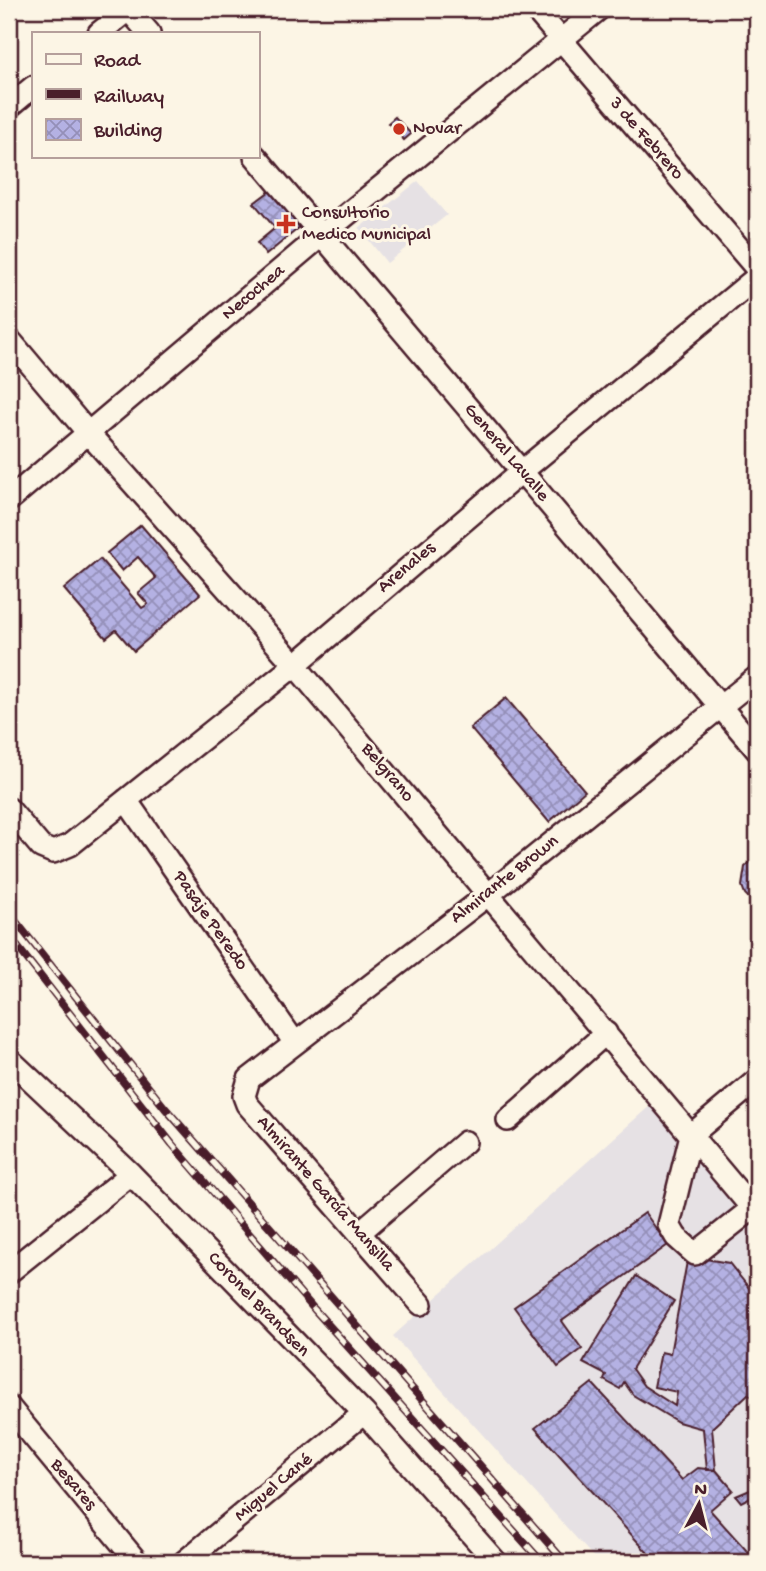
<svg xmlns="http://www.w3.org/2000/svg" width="766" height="1571" font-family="'Gochi Hand',sans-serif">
<defs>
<pattern id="building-cross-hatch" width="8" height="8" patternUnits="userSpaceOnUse" patternTransform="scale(1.75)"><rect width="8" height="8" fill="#b4b1e3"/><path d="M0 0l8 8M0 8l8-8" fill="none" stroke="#948fb8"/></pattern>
</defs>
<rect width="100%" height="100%" fill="#fcf5e5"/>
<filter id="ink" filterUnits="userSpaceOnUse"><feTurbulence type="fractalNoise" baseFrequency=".0143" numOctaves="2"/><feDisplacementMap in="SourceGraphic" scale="14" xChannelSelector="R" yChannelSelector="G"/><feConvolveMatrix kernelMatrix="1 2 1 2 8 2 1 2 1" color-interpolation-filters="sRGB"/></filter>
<g filter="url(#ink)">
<path fill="#e6e1e4" d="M418 181 447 215 387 263 359 228Z
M653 1103 757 1226V1562H598L393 1336Z"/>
<path fill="url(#building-cross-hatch)" stroke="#4a1f2b" stroke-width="2" d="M757 18V33L750 24Z
M395 117 411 134 404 140 388 123Z
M274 188 301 221 300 227 266 255 257 243 275 228 254 203Z
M141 525 200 594 134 651 116 630 106 638 64 589 100 559 142 608 148 604 138 593 156 578 138 557 122 571 107 553Z
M506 698 585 791 549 822 470 728Z
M757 856V906L745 894 742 886 745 867Z
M645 1213 668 1245 562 1321 582 1349 558 1367 514 1307Z
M688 1256 729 1263 757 1298V1400L748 1394 712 1428 716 1470H707L703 1429 678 1422 633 1395 624 1382 620 1389 604 1380 606 1375 583 1363 636 1276 674 1301 632 1369 644 1386 675 1406 677 1392 654 1387 661 1352 670 1354Z
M592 1383 682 1480 698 1468 716 1470 733 1490 710 1510 757 1562H656L535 1428Z
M757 1487V1494L741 1502 736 1496Z"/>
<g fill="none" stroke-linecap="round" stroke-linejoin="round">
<g stroke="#4a1f2b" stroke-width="26">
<path id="minor" d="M128 9 149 33
M535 9 757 269
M99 33 129 9
M9 107 33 87
M255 156 757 750
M9 339 89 434 295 665 757 1214
M9 500 323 234 599 9
M126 800 295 1043
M9 809 41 847 53 852 70 845 295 665 521 472 757 277
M9 1059 131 1174 364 1413 496 1562
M508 1120 606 1033
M753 1208 695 1254 676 1237 669 1225 691 1135 757 1080
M359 1233 465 1142
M9 1272 131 1174
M421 1304 247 1104 244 1096 249 1079 489 894 757 677
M9 1407 137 1562
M184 1562 364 1413"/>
</g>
<use href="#minor" stroke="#fcf5e5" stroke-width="21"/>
<g stroke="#4a1f2b" stroke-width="8">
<path id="rail" d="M9 913 165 1108 565 1562
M9 936 172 1144 314 1309 542 1562"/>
</g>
<use href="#rail" stroke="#fcf5e5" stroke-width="5" stroke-dasharray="16" stroke-linecap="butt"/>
</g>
</g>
<g fill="#c8321e" stroke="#fcf5e5" stroke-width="2.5">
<circle cx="399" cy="129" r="7"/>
<path d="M282.5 213.5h7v7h7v7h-7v7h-7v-7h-7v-7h7z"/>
</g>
<g text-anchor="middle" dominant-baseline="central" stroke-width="6" stroke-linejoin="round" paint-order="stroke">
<g font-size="19" fill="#4a1f2b" stroke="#fcf5e5" text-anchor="start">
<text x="413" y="129">Novar</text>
<text x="302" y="213">Consultorio<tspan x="302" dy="22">Medico Municipal</tspan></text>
</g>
<g font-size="19" fill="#4a1f2b" stroke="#fcf5e5">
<text transform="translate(646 139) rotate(49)">3 de Febrero</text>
<text transform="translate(254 293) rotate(-40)">Necochea</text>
<text transform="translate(506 453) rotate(50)">General Lavalle</text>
<text transform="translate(407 568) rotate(-40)">Arenales</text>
<text transform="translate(387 773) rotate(50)">Belgrano</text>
<text transform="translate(505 880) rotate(-38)">Almirante Brown</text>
<text transform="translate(210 921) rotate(55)">Pasaje Peredo</text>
<text transform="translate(325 1194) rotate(49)">Almirante García Mansilla</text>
<text transform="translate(258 1305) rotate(46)">Coronel Brandsen</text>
<text transform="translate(73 1485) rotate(50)">Besares</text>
<text transform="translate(274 1488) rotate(-40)">Miguel Cané</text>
</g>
</g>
<rect width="766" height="1571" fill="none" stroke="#fcf5e5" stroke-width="35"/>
<rect x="18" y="18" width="731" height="1536" fill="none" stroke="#4a1f2b" stroke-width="2.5" filter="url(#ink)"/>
<rect x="32" y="32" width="228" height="126" fill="#fcf5e5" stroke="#b59f9b" stroke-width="2"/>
<rect x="46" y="54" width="35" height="10" fill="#fcf5e5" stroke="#b59f9b" stroke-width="2"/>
<text x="94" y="66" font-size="21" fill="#4a1f2b">Road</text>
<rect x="46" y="89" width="35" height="10" fill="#4a1f2b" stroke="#b59f9b" stroke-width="2"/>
<text x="94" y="102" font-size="21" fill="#4a1f2b">Railway</text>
<rect x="46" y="119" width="35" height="21" fill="url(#building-cross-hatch)" stroke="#b59f9b" stroke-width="2"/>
<text x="94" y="136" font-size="21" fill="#4a1f2b">Building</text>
<g transform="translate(699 1504) rotate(7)" stroke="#fcf5e5" stroke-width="5" paint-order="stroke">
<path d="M0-5L12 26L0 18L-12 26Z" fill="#4a1f2b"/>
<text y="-10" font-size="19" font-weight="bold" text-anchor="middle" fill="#4a1f2b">N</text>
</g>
</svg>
